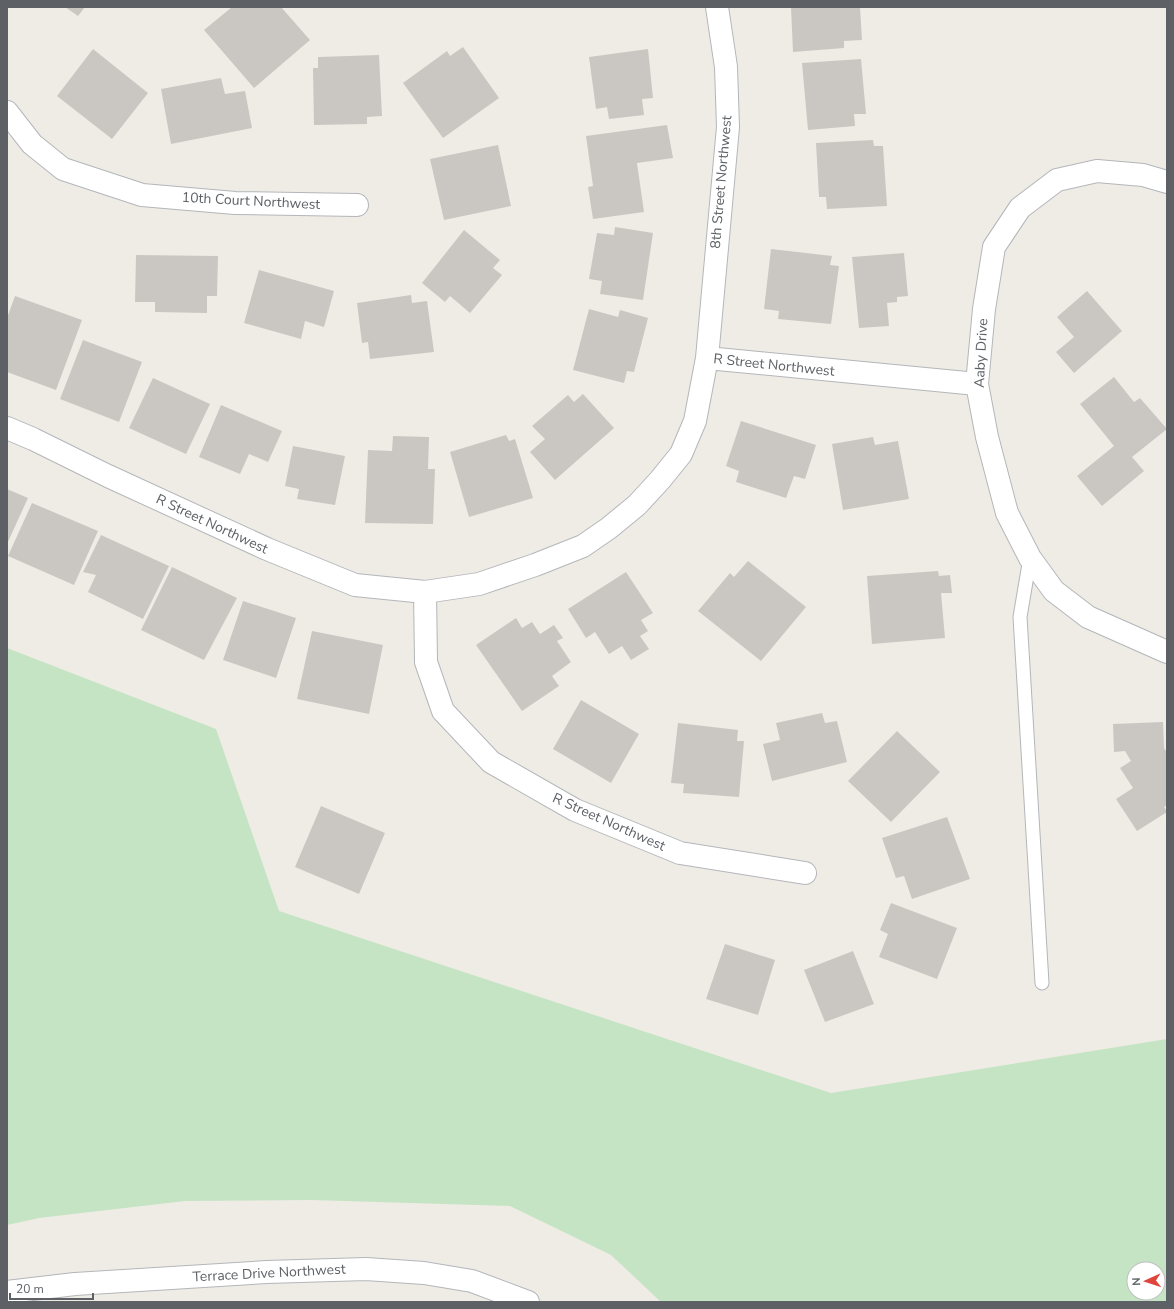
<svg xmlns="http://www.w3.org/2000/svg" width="1174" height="1309" font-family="'Nunito Sans',sans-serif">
<rect width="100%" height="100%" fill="#efece6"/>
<path fill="#c5e4c4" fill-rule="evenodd" d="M7 648 216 729 279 911 831 1093 1167 1039V1302H661L611 1255 510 1206 311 1200 185 1201 39 1218 7 1225ZM1134 1269H1158V1293H1134Z"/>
<path fill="#cac7c2" d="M65 7H85L78 16Z
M232 7H281L310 40 254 88 204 30Z
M791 7H860L862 40 844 41V48L793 52Z
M463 47 499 98 443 138 403 83 447 51 450 56Z
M93 49 148 93 112 139 57 96Z
M648 49 653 98 642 99 644 115 609 119 607 107 596 109 589 57Z
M379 55 382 116 367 117V124L314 125 313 68H318V57Z
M861 59 866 114H854L855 126 808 130 802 63Z
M221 78 225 94 245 91 252 128 171 144 161 89Z
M667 125 673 158 637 163 644 212 593 219 588 187 593 186 586 136Z
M873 140 874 146H883L887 206 827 209 826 197H819L816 143Z
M498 145 511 206 444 220 430 159Z
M615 227 653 233 643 300 600 294 602 281 589 279 597 233 614 235Z
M464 230 500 260 493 268 502 275 470 313 450 296 445 302 422 283Z
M771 249 832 256 830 265 839 266 831 324 778 319 779 311 764 309Z
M904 253 908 296 897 297V302L887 303 889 326 859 328 852 257Z
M136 255 218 256 217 296H207V313L155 312V302H135Z
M259 270 334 291 324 327 305 321 301 339 244 323Z
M1087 291 1122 331 1074 373 1056 352 1074 337 1057 317Z
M411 295 412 303 427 301 434 352 370 359 368 342 362 343 357 303Z
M15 296 82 320 56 390 7 372V318Z
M589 309 618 317 620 310 648 318 634 372 627 371 624 383 573 370Z
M83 340 142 362 119 422 60 399Z
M1114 377 1134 402 1140 398 1167 429 1132 457 1144 471 1102 506 1077 476 1114 446 1080 404Z
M153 378 210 404 186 454 129 428Z
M583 394 614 428 555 480 530 452 545 439 532 426 568 395 574 402Z
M221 405 282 431 268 462 249 454 240 474 199 457Z
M741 421 816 445 805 479 794 476 786 498 736 482 739 471 726 466Z
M506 435 509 441 515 439 533 498 469 517 450 452Z
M393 436 429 437 428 469H435L433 524 365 523 368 450 392 451Z
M873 437 875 445 898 441 909 499 843 510 832 444Z
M293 446 345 456 335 505 297 499 299 489 285 486Z
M7 489 28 498 7 544Z
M32 503 98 531 74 585 8 556Z
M101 535 169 566 143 619 88 592 96 575 83 572Z
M748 561 806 607 761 661 698 611 730 573 734 577Z
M172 567 237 598 204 660 141 630Z
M938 571 939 576 950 575 952 593H941L945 638 872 644 867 576Z
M626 572 653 613 641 620 648 631 640 636 649 649 631 660 622 646 609 654 595 632 586 638 568 609Z
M243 601 296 618 276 678 223 660Z
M516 618 522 628 532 622 540 634 554 625 563 638 557 641 571 662 552 676 559 686 522 711 476 645Z
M312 631 383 645 369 714 297 699Z
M581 700 639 734 611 783 553 749Z
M822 713 825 723 837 721 847 762 772 781 763 744 780 740 776 723Z
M1163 722 1164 748 1167 753V805L1164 807 1167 812 1137 831 1116 799 1133 788 1120 768 1131 761 1125 751 1114 752 1113 724Z
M678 723 738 730 737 741H744L739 797 683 793 684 784 671 783Z
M897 731 940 772 891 822 848 781Z
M321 806 385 833 359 894 295 867Z
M947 817 970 879 912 899 904 876 896 878 882 838Z
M891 903 957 928 937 979 879 957 888 934 880 930Z
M725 944 775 960 758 1015 706 999Z
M853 951 874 1004 825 1022 804 970Z"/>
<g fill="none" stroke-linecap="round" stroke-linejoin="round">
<g stroke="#b3b6ba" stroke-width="15">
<path id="service" d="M1030 558 1020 617 1042 983"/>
</g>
<g stroke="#b3b6ba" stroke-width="24">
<path id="minor" d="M7 112 32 144 63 169 142 195 235 203 357 205
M1167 182 1143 175 1097 171 1057 180 1020 208 994 247 984 309 977 384 987 437 1007 513 1030 558 1054 591 1088 617 1167 652
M707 358 728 127 726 67 717 7
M7 428 33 439 108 476 267 549 355 585 425 592 479 584 535 565 583 546 609 528 637 505 660 480 681 454 695 421 707 358 977 384
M425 592 426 662 443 711 491 762 575 810 680 853 805 873
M7 1292 75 1284 267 1272 366 1269 424 1273 472 1281 528 1302"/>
</g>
<use href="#service" stroke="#fff" stroke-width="13"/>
<use href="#minor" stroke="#fff" stroke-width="22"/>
</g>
<g text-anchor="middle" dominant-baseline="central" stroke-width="3.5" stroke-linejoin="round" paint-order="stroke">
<g font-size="14" fill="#5d6165" stroke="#fff">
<text transform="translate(721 182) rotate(-85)">8th Street Northwest</text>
<text transform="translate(251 201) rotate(3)">10th Court Northwest</text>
<text transform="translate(981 353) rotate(-87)">Aaby Drive</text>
<text transform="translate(774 365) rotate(6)">R Street Northwest</text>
<text transform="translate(212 524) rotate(25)">R Street Northwest</text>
<text transform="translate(609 822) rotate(24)">R Street Northwest</text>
<text transform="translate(269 1273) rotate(-3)">Terrace Drive Northwest</text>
</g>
</g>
<rect width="1174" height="1309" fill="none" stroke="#5d6165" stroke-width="16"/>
<g transform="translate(1146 1281) rotate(267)"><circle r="19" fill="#ffffff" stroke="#bec0c1"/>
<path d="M0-3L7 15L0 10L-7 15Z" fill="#de453d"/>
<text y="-6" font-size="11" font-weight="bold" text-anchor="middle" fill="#5d6165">N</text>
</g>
<path d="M10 1293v6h83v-6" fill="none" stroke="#5d6165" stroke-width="2"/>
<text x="16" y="1293" font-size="12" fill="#5d6165" stroke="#ffffff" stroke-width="3" paint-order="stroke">20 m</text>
</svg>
